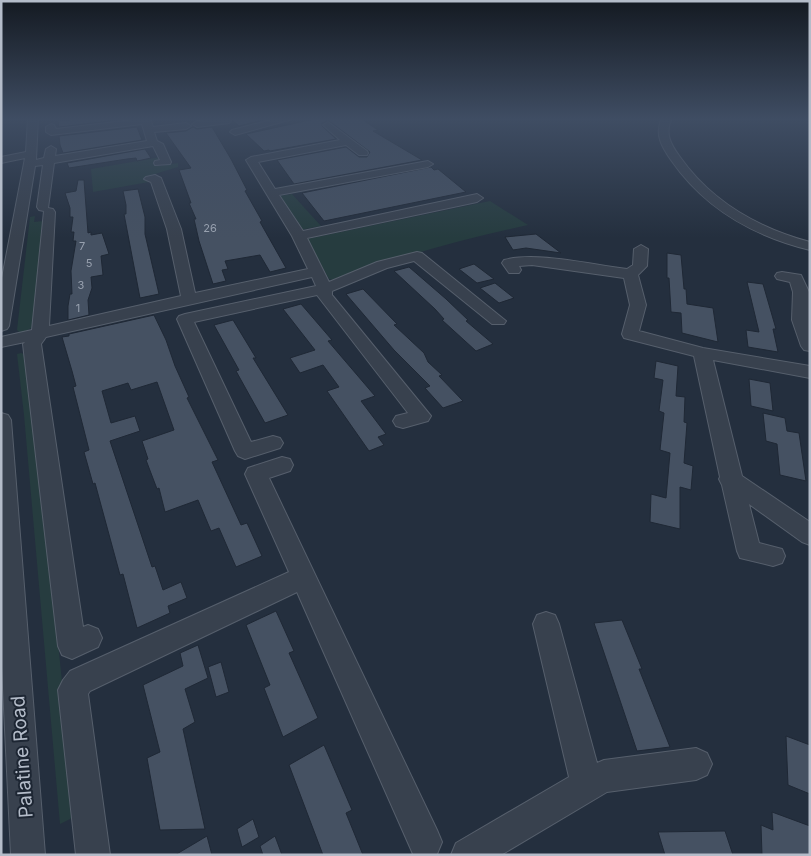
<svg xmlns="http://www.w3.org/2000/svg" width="811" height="856" font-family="Inter,sans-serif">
<rect width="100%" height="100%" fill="#242f3e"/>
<path fill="#263c3f" d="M161 157V160L155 162 159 166 178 163V167L148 176 149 182 93 192 91 169Z
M292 194 321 226 300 230 280 196Z
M490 201 528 225C463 239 399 256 336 281L329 279 307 239Z
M35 216 34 222 43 221 34 326 25 332H19L17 330 30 217Z
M21 353 26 355 34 412 76 816 60 824 24 415 17 354Z"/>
<path fill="#455162" stroke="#1f2835" d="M85 118H133L59 127 58 121Z
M230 118H261L262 120 239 126Z
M319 118H360L378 130 373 131 422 160 294 184 277 160 346 147 359 157H367L370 152 328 120 322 123V126L336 139 270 151 269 150 264 151 246 134Z
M137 127 142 140 63 153 60 145 59 136Z
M193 127 197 129 212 127 231 159 247 190 245 191 262 221 260 222 286 268 270 272 260 255 225 261 228 269 222 270 226 281 213 284 199 241 194 219H196L189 203H191L179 170 191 168 166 133 186 131Z
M145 149 151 158 137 161 136 158 127 159 69 168 67 163Z
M431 167 434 170 438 169 466 192 324 221 302 193Z
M78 180H84L88 233 91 232V235L102 233 109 254 101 256 103 275 91 277 92 288 88 300 89 315 68 320V306L70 294H72L71 271 76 241H73L74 232H71L73 217H70V208L65 193 76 191Z
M138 189 145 217V234L159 294 140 298 124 214H126V205L123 191Z
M536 234 561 253 526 248 513 250 505 237Z
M667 253 681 255 684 289H686L687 304 713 308 718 342 682 333 681 313 671 312 669 278H667Z
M474 264 494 279 477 283 459 269Z
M409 267 446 299 468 320 466 321 493 344 476 351 442 320 444 319 435 309 394 271Z
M747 282 763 284 776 329H773L778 352 748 347 746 330 759 332Z
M495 283 514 298 499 303 480 288Z
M363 289 397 324 394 325 424 353 428 362 442 375 439 376 463 401 443 408 425 388 430 386 394 350 346 294Z
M301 304 332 340 328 341 375 396 361 401 386 434 378 437 384 445 369 451 327 391 339 387 323 365 300 373 290 358 315 350 283 309Z
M154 315 166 340 175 366 189 397 187 398 218 460 212 462 241 525 247 523 262 556 236 567 219 528 211 531 198 500 165 512 159 488 157 489 146 460 148 459 142 441 174 430 157 382 131 390 128 383 102 391 111 423 135 416 140 431 110 441 152 567 155 566 163 590 181 582 187 598 168 606 170 613 137 628 123 574 120 575 95 483 93 484 84 452 89 450 73 387 76 386 72 371 62 337 69 336V334Z
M233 320 256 358H253L288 415 265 423 251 398 236 371 239 370 214 325Z
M656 361 678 366 676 396 685 397 684 422 687 423 684 463 693 466 691 490 680 487V529L650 522 651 494 666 498 670 453 660 450 664 413 659 411 663 380 654 378Z
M749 379 770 383 773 411 751 406Z
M763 413 785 418 787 431 799 433 806 481 780 475 777 444 766 441Z
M276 611 294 651 289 653 318 718 283 737 264 688 270 685 246 625Z
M622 620 642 669H639L670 747 637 751 594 623Z
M198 645 208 678 185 689 195 722 183 729 205 829 160 830 147 758 160 752 143 685 183 666 180 653Z
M221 662 229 692 216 697 208 667Z
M786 736 810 745V794L788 785Z
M324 745 352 810 346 813 363 855H323L289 765Z
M772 812 810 826V855H762L761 825 773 830Z
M253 819 259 837 242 847 237 829Z
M725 831 733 855H665L658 832Z
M207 836 212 855H175Z
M275 836 282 855H263L260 846Z"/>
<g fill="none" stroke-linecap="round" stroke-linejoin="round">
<g stroke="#565f6c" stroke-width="2">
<path id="minor" d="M28 118H38L36 160 44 158 46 149 51 146 56 149 55 156 147 141 142 124 51 135 46 132V127L51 124 54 125 56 129 150 118 153 127 186 123 191 126 186 129 154 132 157 141 163 144 171 162 170 164 155 165 154 163 155 161 160 160 153 146 54 163 48 208 53 209 55 212 49 326 181 296 167 229 151 182 144 179 146 177 155 175 161 178 181 229 195 293 308 269 292 236 246 160 251 157 340 140 323 125 328 122 367 151 368 153 367 155H359L346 145 258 162 275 189 428 161 433 164 428 167 279 195 303 231 477 194 483 198 477 202 307 238 329 282 377 262 417 252 422 253 506 321 504 324H492L414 261 387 268 332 291V295L431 416 428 421 403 428 396 426 393 421 396 416 408 413 317 295 194 322 251 442 273 436 280 438 283 443 280 448 245 459 238 456 235 451 177 319 179 316 185 314 316 286 312 277 46 337 41 344 83 627 88 625 98 629 102 638 98 647 72 659 62 655 58 646 23 344 25 342 1 347V337L32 330 44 211 39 210 37 207 43 165 35 166 9 326 7 329 1 331V283L25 158 1 163V157L26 152Z
M226 118 231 121 229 123 197 127 192 124 197 121Z
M279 118H296L235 135 230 132 232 130Z
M662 118H672C664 133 671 145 680 157 711 201 758 228 810 242V250C753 236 705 209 671 160 662 147 654 134 662 118Z
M641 245 648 249 647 266 638 275 646 305 639 331 703 348 810 366V378L713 360 742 476 810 522V545L802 542 749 504 759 543 782 549 785 556 782 563 773 566 740 558 737 551 722 485 719 479 720 477 694 356 624 338 622 334 630 305 624 278 532 265 519 266 521 270 519 273H509L502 263 504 260C538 251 591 265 627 269L633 265 634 249Z
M782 272 801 275 809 292 810 351 804 350 801 346 792 320 793 292 790 282 777 279 775 276 777 273Z
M1 413 8 415 11 420 45 855H11L1 646Z
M282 457 290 459 293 465 290 471 269 478 437 830 442 842 437 854H413L297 592 90 691 88 694 110 855H76L58 690 63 680 70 671 289 572 245 474 248 468Z
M546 612 555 615 559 624 597 763 604 760 696 748 707 753 712 764 707 775 696 780 607 792 501 855H451L456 843 569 777 533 624 537 615Z"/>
</g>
<use href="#minor" fill="#38414e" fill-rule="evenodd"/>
</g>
<linearGradient id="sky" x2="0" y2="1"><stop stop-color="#141a22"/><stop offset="0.5" stop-color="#3f4d63"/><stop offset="1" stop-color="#3f4d63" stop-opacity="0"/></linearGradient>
<rect width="811" height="238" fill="url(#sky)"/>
<g text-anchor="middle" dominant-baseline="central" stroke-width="4" stroke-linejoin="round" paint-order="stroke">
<g font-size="11" fill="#98a1af">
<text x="210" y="228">26</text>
<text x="82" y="246">7</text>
<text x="89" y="263">5</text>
<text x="81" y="285">3</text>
<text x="78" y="308">1</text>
</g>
<g font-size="19" fill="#b4bcc9" stroke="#1d2633">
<text transform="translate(22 757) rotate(-94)">Palatine Road</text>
</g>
</g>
<rect width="811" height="856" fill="none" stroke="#b4bcc9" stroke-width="5"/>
</svg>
